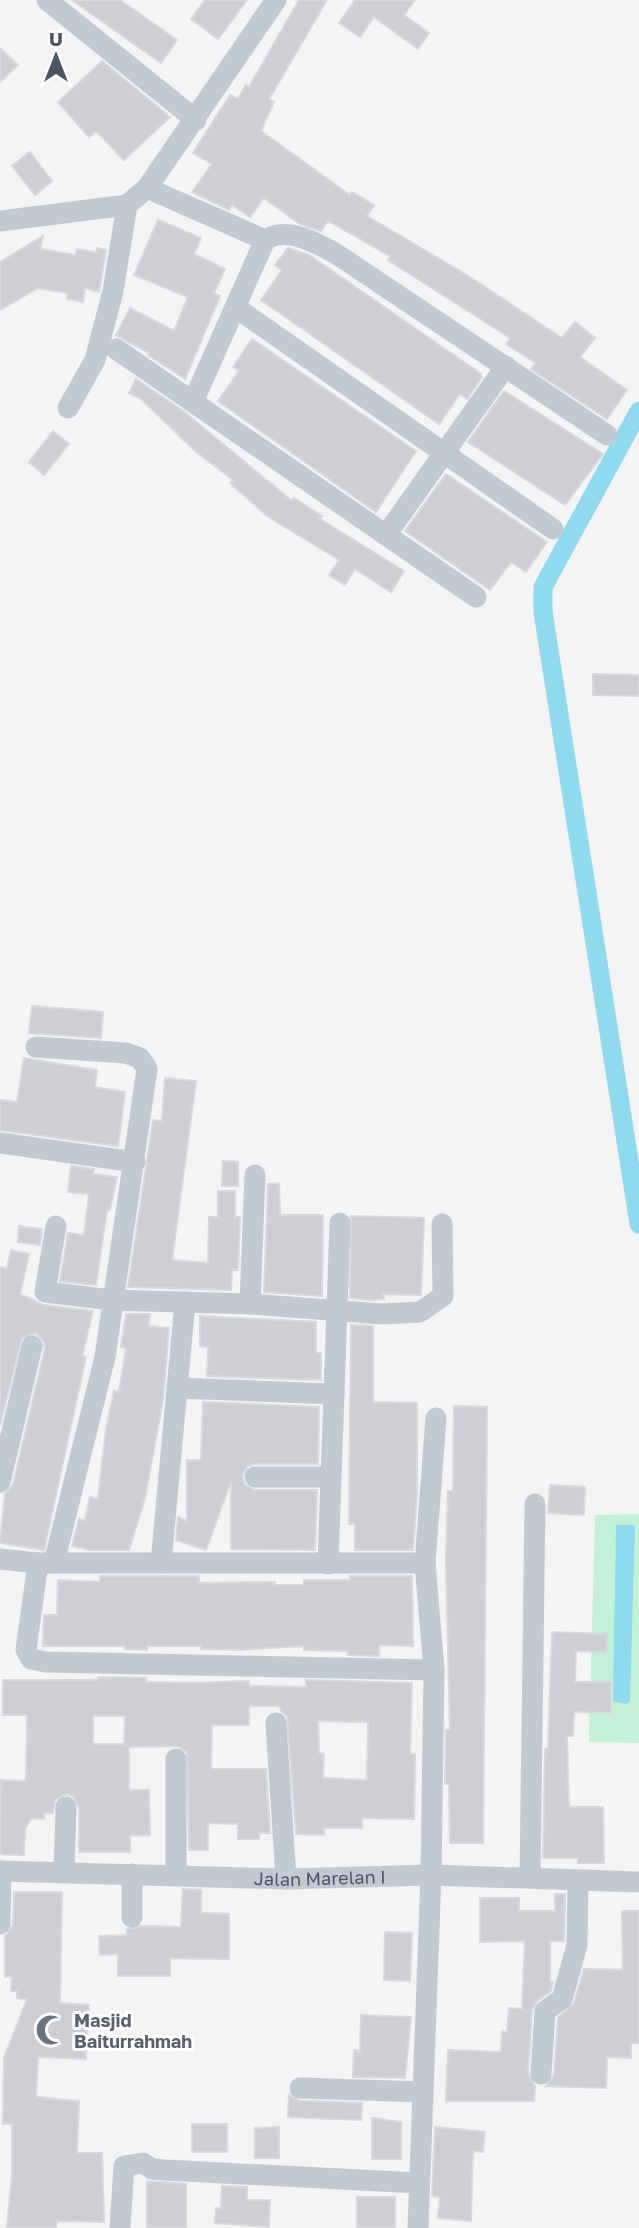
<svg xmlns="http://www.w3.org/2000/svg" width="639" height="2228" font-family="'Golos Text',sans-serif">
<rect width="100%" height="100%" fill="#f5f3f3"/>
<path fill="#c3f1d5" d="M639 1514V1743L589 1742 595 1515Z"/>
<path fill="#90daee" d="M616 1525H635L630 1701 626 1704 613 1701Z"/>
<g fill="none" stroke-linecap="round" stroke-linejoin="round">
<path stroke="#90daee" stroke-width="19" d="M639 411 543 587V612L639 1224"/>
</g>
<path fill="#cdcfd5" stroke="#d7d9de" stroke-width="2" fill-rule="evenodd" d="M72 0H120L177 40 161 63Z
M205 0H247L218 39 191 19Z
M299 0H327L269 99 274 102 261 131 350 195 352 192 374 205 367 216 470 277 562 338 575 322 595 338 580 357 627 390 607 419 531 369 536 363 506 344 510 338 388 260 390 256 328 221 321 231 300 224 264 198 250 217 232 205 229 210 192 192 212 164 193 153 230 95 238 99 246 85 249 87Z
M355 0H415L404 15 429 33 418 49 374 17 360 37 339 23Z
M0 48 18 65 0 82Z
M102 61 170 117 124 160 96 131 89 137 58 102Z
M30 152 52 181 35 195 12 166Z
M158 220 201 238 194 254 225 269 214 293 220 296 185 379 148 355 149 353 116 335 130 308 174 331 188 297 134 275Z
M43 236 40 249 75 255 77 249 96 252 97 248 106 250 99 292 85 288 83 302 67 299 68 293 38 288 0 310V262Z
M288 248 309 255 481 374 482 377 467 399 460 394 439 424 261 300 282 270 275 265Z
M252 339 416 451 376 512 218 401 239 371 233 367Z
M136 379 183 411 292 501 294 498 322 516 320 519 404 571 391 592 355 569 345 585 329 575 339 560 267 516 230 483 233 480 195 451 140 398 129 393Z
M504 391 603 454 565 505 468 442Z
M53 431 69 444 44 475 29 462Z
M446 474 547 542 526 572 511 562 490 590 405 531Z
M593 674 639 675V696L593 695Z
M32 1006 103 1012 101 1038 29 1033Z
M24 1058 97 1070 95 1087 125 1092 118 1146 0 1130V1100L17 1102Z
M165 1078 196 1081 172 1260 208 1263 209 1217H218V1191H235V1217H240L238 1270H232L231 1290 128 1287 153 1120 162 1121Z
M223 1161 238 1162V1186H222Z
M71 1166 94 1169 93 1174 117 1177 110 1210H107L96 1285 60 1281 68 1233 84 1235 89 1194 68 1192Z
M279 1183 280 1215H323L322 1296 264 1292 268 1184Z
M351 1216 424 1218 421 1295 383 1294 384 1299 373 1300 350 1298Z
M19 1226 42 1229 40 1245 18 1242Z
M11 1250 29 1254 20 1294 43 1305 93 1311 82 1356 86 1357 44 1550 0 1543 5 1494 13 1485 45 1348 44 1342 36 1333 22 1338 0 1425V1267L7 1268Z
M126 1314H150L148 1326 169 1328 163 1400 145 1498 129 1550H89L72 1546 79 1519 85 1520 90 1497 98 1499 106 1429 114 1391 119 1392 126 1348 121 1347Z
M200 1316 316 1322V1353H321V1380L207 1376 208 1347 200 1346Z
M351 1325 373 1326V1402L417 1403V1495L413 1550H355V1524H349Z
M203 1402 319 1407 318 1464H254L248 1466 242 1476 244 1484 254 1490H317L315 1550 231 1549V1481L206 1550 176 1540 178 1517 187 1521V1460H201Z
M454 1406 487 1407 483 1843H450L449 1784H445L446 1730H450L446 1561 448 1491H453Z
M550 1485 585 1487 584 1515 548 1513Z
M199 1576V1583L275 1582 274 1585H304V1580H350V1576H412L413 1646 379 1645V1656L348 1655V1651L304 1650V1646L239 1650 201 1649V1646H147V1650L125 1649V1646H43L44 1615H57L58 1580 100 1582V1576Z
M552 1632 607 1634V1652L576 1651 575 1682H611V1713L574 1712 573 1736H567L569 1807H603L604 1863H578V1858H543L545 1749H548Z
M98 1677 146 1678V1682L194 1683 249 1681V1686L306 1687V1680L412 1683 410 1754H415L414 1819 362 1818V1828H324V1835L296 1834 287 1716 281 1711 280 1706H249V1725H212L211 1769H266L270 1833H259V1839H238V1824L208 1823V1850H189L187 1752 177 1746 129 1747V1790H149L150 1835 130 1836V1852H79V1807L73 1796 66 1794 55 1800 53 1813H44V1819L32 1818 25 1828 24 1855 0 1854 1 1780 26 1781 27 1715H3V1680H98ZM93 1716H125L124 1744H93ZM318 1721 368 1722 367 1780 323 1778 324 1754 319 1753Z
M183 1889 201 1890V1913L229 1914V1959L170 1958V1976H118V1954L100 1955 99 1936 127 1935V1929L141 1926 181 1927Z
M14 1892H62L60 2003 89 2005 86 2059 38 2057 36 2097 79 2101 77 2153H102L104 2222 57 2221 56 2228H7L12 2174V2124H3L4 2058 27 1999 17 1998V1991H11L12 1977H5V1936L13 1925Z
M555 1894H565L564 1941H550V1981L553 1982 551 1991 537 2001 532 2010 528 2073 535 2086 534 2101H446L448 2050 501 2052 502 2031 507 2032 509 2008 522 2009 525 1941 480 1942V1898H519V1911H555Z
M622 1911H639V2043H631V2058L607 2057 606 2088 546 2086 554 2075 558 2018 574 2003 584 1969 623 1970Z
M385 1932 412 1933 410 1981 384 1980Z
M361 2015 411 2017 405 2078 353 2077 354 2050 360 2051Z
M289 2095 300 2101 362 2103 361 2120 288 2117Z
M372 2118 401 2122V2159H372Z
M192 2124H227V2152H192Z
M279 2127V2158H255V2128Z
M435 2127 485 2132 483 2152 473 2151 471 2221 438 2218 440 2197 432 2196Z
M147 2181 186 2184V2228H147Z
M222 2186 247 2187V2200H270L269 2227 215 2223 216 2208 221 2209Z
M357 2197H395V2228H357Z"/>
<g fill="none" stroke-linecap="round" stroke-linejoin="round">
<g stroke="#c1cad2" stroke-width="21">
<path d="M47 0 196 120"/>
<path d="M147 188 265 240C287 226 314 242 335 253L607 435"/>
<path d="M0 221 127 205 147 188 276 0"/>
<path d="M235 307 553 529"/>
<path d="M116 349 386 535 506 366"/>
<path d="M193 402 265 240"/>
<path d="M68 408 95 360 113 291 127 205"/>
<path d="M386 535 476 597"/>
<path d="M36 1047 126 1053 140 1058 147 1069 105 1357 54 1563"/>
<path d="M0 1143 135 1162"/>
<path d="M56 1226 45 1292 112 1300 250 1304 382 1314 420 1312 443 1296 442 1224"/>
<path d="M250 1304 255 1175"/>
<path d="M177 1388 334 1394"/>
<path d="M255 1477H331"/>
<path d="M0 1482 32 1346"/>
<path d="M0 1559 38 1563H425"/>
<path d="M38 1563 26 1650 31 1659 46 1662 434 1670"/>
<path d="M161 1563 185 1302"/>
<path d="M328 1564 340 1223"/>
<path d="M276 1723 286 1879"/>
<path d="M176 1759V1875"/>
<path id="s1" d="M0 1871 286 1879 431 1875 639 1882"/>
<path d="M64 1872 66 1807"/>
<path d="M530 1878 535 1504"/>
<path d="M132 1917V1874"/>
<path d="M0 1924 1 1871"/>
<path d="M541 2074 545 2011 562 1999 577 1945 578 1881"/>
<path d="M300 2088 423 2092"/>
<path d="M120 2228 124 2166 143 2163 152 2169 165 2170 419 2183"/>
<path d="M418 2228 431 1875 434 1670 425 1563 436 1418"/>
</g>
</g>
<defs>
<g id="mosque-bare" transform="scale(2.415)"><path d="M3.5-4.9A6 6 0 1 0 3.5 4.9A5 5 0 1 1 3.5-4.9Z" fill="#6b7280" stroke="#fff" stroke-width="2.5" paint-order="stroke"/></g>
</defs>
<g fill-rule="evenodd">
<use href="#mosque-bare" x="51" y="2030"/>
</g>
<g text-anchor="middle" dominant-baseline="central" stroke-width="6" stroke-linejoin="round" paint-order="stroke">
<g font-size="18" fill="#4a5661" stroke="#fff">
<text stroke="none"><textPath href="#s1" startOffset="320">Jalan Marelan I</textPath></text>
</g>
<g font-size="18" font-weight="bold" fill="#5b616d" stroke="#fff" text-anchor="start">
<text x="74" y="2020">Masjid<tspan x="74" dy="21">Baiturrahmah</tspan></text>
</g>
</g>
<g transform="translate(56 56)" stroke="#ffffff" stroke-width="5" paint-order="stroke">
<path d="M0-5L12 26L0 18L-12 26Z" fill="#4a5661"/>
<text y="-10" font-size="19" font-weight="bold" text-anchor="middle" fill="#4a5661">U</text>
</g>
</svg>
